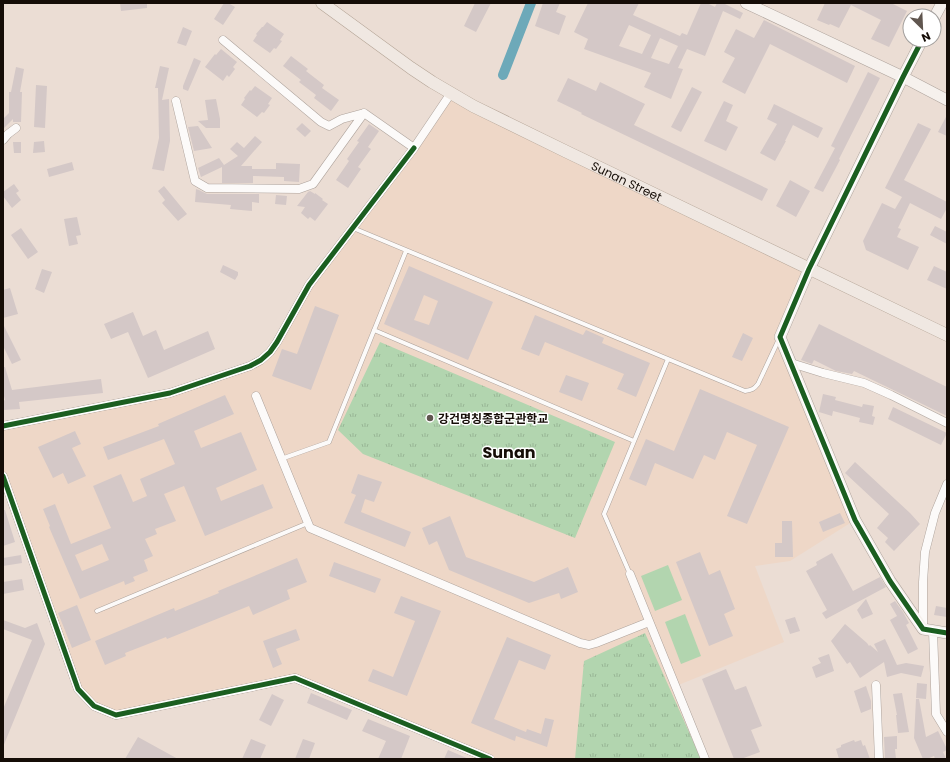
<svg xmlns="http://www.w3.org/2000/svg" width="950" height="762" font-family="Poppins,'Noto Sans KR',sans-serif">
<defs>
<pattern id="park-tufts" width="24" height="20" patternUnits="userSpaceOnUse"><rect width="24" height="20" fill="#b2d5af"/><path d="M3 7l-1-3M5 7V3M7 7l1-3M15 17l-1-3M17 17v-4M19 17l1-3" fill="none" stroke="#98b695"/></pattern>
</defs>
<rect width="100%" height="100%" fill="#ebddd4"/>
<path fill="#eed7c7" d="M451 93 809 269 780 337 855 520 790 561 755 566 784 642 676 686 705 759H490L295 678 116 715 94 706 78 689 3 476V426L170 393 261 360 309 285Z"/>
<path fill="url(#park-tufts)" d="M380 342 615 442 575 538 363 454 338 430Z
M645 633 701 759H575L584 661Z"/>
<path fill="#b2d5af" d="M668 565 682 600 655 611 641 576Z
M685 614 701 656 681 664 665 622Z"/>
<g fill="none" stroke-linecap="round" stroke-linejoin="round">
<path stroke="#6da9b9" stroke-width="10" d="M503 75 531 3"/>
</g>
<path fill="#d4c8c7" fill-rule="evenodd" d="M120 3H147V8L121 11Z
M224 3H228L235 7 223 25 214 19Z
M475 3H491L476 32 464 26Z
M543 3H560L556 12 566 16 559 35 535 26Z
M588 3H639L633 15 680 36 682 33 687 35 701 3H707L715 7 717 3H723L743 13 740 19 723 11 705 56 687 49 678 68 683 69 671 99 644 87 651 73 584 49 588 39 574 32ZM629 25 651 35 642 54 619 46ZM660 38 678 46 669 64 651 58Z
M825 3H891L907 11 889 47 871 39 881 20 851 5 839 28 830 24 829 25 817 20Z
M764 20 855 66 847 83 770 44 745 94 722 82 735 58 724 52 736 29 754 38Z
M267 22 284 34 280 40 282 41 276 49 274 48 270 53 253 41 257 35 256 34 262 27H263Z
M183 27 192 31 186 46 177 43Z
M221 49 237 62 233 67 235 69 229 77 227 75 223 81 205 67 215 54 216 55Z
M291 56 308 69 306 71 324 85 322 88 339 100 331 111 314 98 316 95 299 82 301 80 283 66Z
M194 58 201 61 188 91 183 89V86Z
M160 66 169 68 162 100 169 99 170 141 164 171 152 169 159 138 158 88H155Z
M16 67 24 69 20 92H22L21 122H13V119L3 129V119L9 113V92H11Z
M868 72 880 78 839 159 840 160 823 192 814 188 835 148 831 146Z
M568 78 596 91 600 82 645 104 634 125 768 189 762 201 581 114 582 113 557 101Z
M36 85 47 86 45 128 34 127Z
M255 86 272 98 268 104 270 105 264 113 262 112 257 117 241 105 245 99 244 98 250 90 251 91Z
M692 87 702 92 681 132 671 127Z
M216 99 220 119V128H206L198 121 208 120 205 100Z
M724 101 733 105 726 121 738 127 726 151 704 141Z
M774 104 823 128 818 138 793 125 785 141H786L775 161 760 153 777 124 767 119Z
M947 115V136L938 132Z
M302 123 311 131 305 137 296 129Z
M918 123 931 129 904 180 947 202V208L941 219 910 203 898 228 901 229 897 237 919 247 908 270 866 250 863 241 882 203 895 209 902 197 885 188Z
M369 124 379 131 368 147 371 149 358 167 361 169 348 188 336 180 349 161 347 159 359 142 357 141Z
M198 126 212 148 194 151 188 127Z
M255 136 262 142 241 166H252V169H276V163L300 164 299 182 284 181V177L253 176V183H222V167L201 177 198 168 219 158 224 165 238 156 230 149 237 142 244 148Z
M44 141 45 152 33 153 34 142Z
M13 142H21V153H14Z
M72 162 74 170 49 177 47 169Z
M790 180 810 191 796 217 776 206Z
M14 184 19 191 16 193 21 200 12 208 3 196V192Z
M164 186 187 214 178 221 162 203 165 200 158 191Z
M196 189 199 190 207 194H259V203L252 202V211L230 209 231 205 195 202Z
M310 191 315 194V193L323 199 322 200 328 204 315 221 310 217 308 219 301 213 305 207 297 206 308 192Z
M276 195 287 196 286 205 275 204Z
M77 217 81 235 76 236 78 244 69 246 64 219Z
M935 226 947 232V244L930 235Z
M21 228 38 252 28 259 11 235Z
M223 265 238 272V275L235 280 220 272Z
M409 266 493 302 468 360 384 324ZM424 295 438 301 429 325 414 320Z
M934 266 947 272V289L927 280Z
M42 269 52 272 44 293 35 289Z
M10 288 18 314 3 318V290Z
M315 306 339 315 311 390 272 376 282 349 297 354Z
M133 312 143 336 156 330 164 350 208 331 215 349 148 378 128 332 111 339 104 324Z
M535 315 583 335 586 330 604 338 602 343 650 363 636 397 617 389 624 374 545 342 539 356 521 349Z
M3 324 21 360 12 364 3 346Z
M819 324 947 387V416L854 371 852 374 836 371 814 360 812 364 801 360Z
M743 333 753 338 742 361 732 357Z
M3 367H5L12 390 101 379 103 393 19 402 20 409 3 410V401L5 400 3 392Z
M566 375 589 383 582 401 559 392Z
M700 389 789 427 747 524 727 516 757 445 727 432 715 460 704 455 693 479 655 463 646 486 629 479 646 439 674 451Z
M823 394 836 397 835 400 862 407 863 404 874 406 872 416 875 417 873 425 859 422 860 418 833 411 832 416 819 412Z
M225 395 234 414 194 431 201 448 241 432 257 470 216 488 221 501 263 484 273 508 205 536 184 486 164 494 176 521 155 529 157 534 145 539 153 556 144 560 148 571 133 577 135 581 125 585 124 581 80 599 49 527 50 526 43 509 55 504 71 544 111 528 93 486 121 474 133 502 147 496 140 479 175 464 164 439 108 460 103 447 159 426 158 424ZM102 544 109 560 82 571 75 555Z
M893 407 947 433 941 445 888 419Z
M75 431 81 444 72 448 86 476 68 484 63 473 53 478 38 447Z
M855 462 910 513 920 524 894 551 885 542 888 538 877 528 889 514 845 473Z
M358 474 382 482 374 502 365 499 361 512 411 532 405 547 344 523 356 495 351 493Z
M3 510H5L15 542 3 546Z
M840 513 845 523 823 532 819 522Z
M450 516 466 557 534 582 568 567 578 592 561 599 559 593 529 603 449 570 437 541 429 545 422 528Z
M782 521H792L793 557H775V543H782Z
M700 552 709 575 720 570 735 609 724 614 733 636 709 646 676 562Z
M832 553 853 591 880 577 886 587 826 619 822 613 827 610 806 571 817 565 816 562Z
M21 555 22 563 3 566V558Z
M297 558 307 582 287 590 290 599 253 615 249 606 167 639 166 637 125 653 126 656 105 665 95 641 174 608 175 611 219 593 218 591Z
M334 562 381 579 375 593 329 576Z
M22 579 24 590 3 594V582Z
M401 596 441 611 407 696 368 681 373 669 393 677 415 621 394 613Z
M866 599 873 614 862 619 857 610Z
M895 601 903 612 909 623 906 625 918 649 908 654 890 620 897 616 890 604Z
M77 605 91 640 72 648 58 613Z
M936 606 947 608V617L934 615Z
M795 617 800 631 790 634 785 620Z
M3 620 25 628 37 623 45 644 3 747V709L32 640 3 629Z
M845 624 867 643 869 646 870 645 878 652 874 644 885 639 897 665 906 663 924 666 921 677 901 673 887 677 884 662 860 678 850 662 847 664 831 641Z
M296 629 300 640 276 649 282 664 273 668 263 641Z
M507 637 551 655 545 670 519 660 494 719 526 732 527 729 541 734 545 718 554 720 547 747 516 736 515 741 471 723Z
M829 654 834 671 816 678 812 667 821 663 818 658Z
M726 669 735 690 746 686 762 726 751 730 760 752 741 759H734L702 679Z
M917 683 927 684 926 699 916 698Z
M866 686 871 701V709L861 713 854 691Z
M311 693 352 710 347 720 307 703Z
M902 693 909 732 898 733 896 715H897L893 694Z
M272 694 284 700 271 726 259 720Z
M916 699H919L926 737 938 731 947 749V750L943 752 946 759H935L934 756 927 759H923L914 738Z
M368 719 410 736 401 759H378L386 741 362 731Z
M897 736V749H895L896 759H885L884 737Z
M138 737 178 759H125Z
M251 739 266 745 260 759H242Z
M303 739 315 743 309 759H295Z
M854 740 855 742 861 740 863 746 865 745 870 759H839L836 749 841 747V745Z
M448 750 469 759H444Z"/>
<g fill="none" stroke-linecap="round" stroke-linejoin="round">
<g stroke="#aea39c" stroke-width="5">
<path id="lane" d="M353 228 745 391C752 390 754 389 758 384L779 339
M374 330 634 441
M281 459 329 442 406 251
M630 574 604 514 668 359
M97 611 308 523"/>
</g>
<g stroke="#aea39c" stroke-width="9">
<path id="street" d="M223 40 321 122 329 126 342 119 364 113
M176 101 195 181 207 188 299 189 313 184 364 113 414 148 451 93
M3 140 8 134 16 128
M791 363 823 373 864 383 891 395 947 423
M256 396 310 528 580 643 589 645 596 643 649 622
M3 426 170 393 250 366 261 360 270 352 277 342 309 285 414 148
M3 476 78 689 94 706 116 715 295 678 490 759
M630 574 705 759
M923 629V582L925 552 935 513 947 484
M933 631 936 714 947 732
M876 685 879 759"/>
</g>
<g stroke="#aea39c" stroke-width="12">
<path id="secondary" d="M746 3 903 77 947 100
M934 18 942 3
M922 40 903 77 809 269 780 337 855 520 890 581 923 629 947 633"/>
</g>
<g stroke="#b3a395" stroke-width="13">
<g id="primary">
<path id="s1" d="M322 3 411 68 432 82 473 106 565 151 947 335"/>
</g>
</g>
<use href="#lane" stroke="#fcfaf9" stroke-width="4"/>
<use href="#street" stroke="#fcfaf9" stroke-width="8"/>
<use href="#secondary" stroke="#f6f1ed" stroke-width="11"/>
<use href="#primary" stroke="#f0e8e2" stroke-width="12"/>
<g stroke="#fff" stroke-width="8">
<path id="cycleway" d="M922 40 903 77 809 269 780 337 855 520 890 581 923 629 947 633
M3 426 170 393 250 366 261 360 270 352 277 342 309 285 414 148
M3 476 78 689 94 706 116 715 295 678 490 759"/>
</g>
<use href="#cycleway" stroke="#1b5e20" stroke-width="5"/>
</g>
<circle fill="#60564f" stroke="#fff" stroke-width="1.5" cx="430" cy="418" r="4"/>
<g text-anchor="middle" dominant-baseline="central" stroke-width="3" stroke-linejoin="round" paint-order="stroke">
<g font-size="12" fill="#150d07" stroke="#fff">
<text stroke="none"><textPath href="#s1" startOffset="354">Sunan Street</textPath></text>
</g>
<g font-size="12" font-weight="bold" fill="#150d07" stroke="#fff" text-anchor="start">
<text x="438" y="418">강건명칭종합군관학교</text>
</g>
<g font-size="16" font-weight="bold" fill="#150d07" stroke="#fff">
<text x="509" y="452">Sunan</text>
</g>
</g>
<rect width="950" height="762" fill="none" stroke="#150d07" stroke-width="8"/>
<g transform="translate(922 28) rotate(156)"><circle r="19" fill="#ffffff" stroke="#a19e9c"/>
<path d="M0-3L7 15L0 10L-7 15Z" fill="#60564f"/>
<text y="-6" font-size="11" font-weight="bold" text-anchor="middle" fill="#150d07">N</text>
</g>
</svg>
